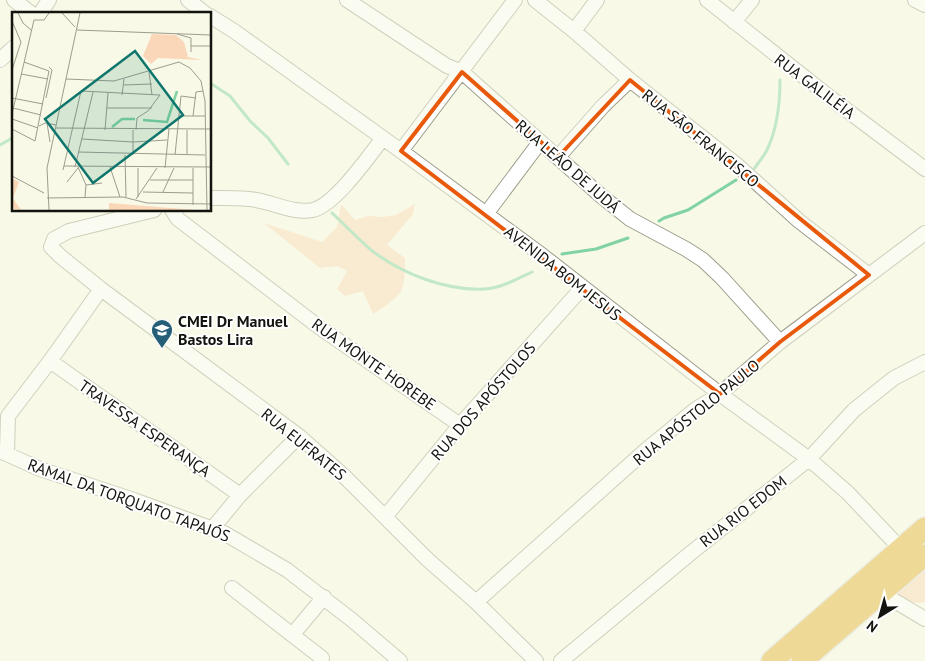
<svg xmlns="http://www.w3.org/2000/svg" width="925" height="661" font-family="'PT Sans',sans-serif">
<rect width="100%" height="100%" fill="#f8f9e6"/>
<path fill="#fbd7ba" d="M341 204 355 220 368 216 383 217 396 215 415 204 413 214 387 245 405 258C405 295 402 295 373 314L363 291 345 296 337 289 347 271 337 266 320 268 264 223 322 242 337 227Z
M925 564V602C913 604 901 601 894 590Z"/>
<g fill="none" stroke-linecap="round" stroke-linejoin="round">
<path stroke="#81d3a3" stroke-width="3" d="M210 83 230 96 250 121 268 138 288 164
M0 145 14 137
M754 169C758 163 764 156 767 150 777 129 780 103 780 80
M332 213C345 225 357 238 371 250 402 274 446 291 485 289 501 288 517 279 532 272
M659 221 664 218 688 210 736 180
M562 254 596 249 628 238"/>
<g stroke="#9c9d8c" stroke-width="16">
<path id="minor" d="M14 0 32 14
M188 0 206 14
M347 0 447 66 462 72 600 195 630 219 686 249 703 260 722 278 780 342
M535 0 574 31 630 80 737 165 799 221 869 275
M707 0 832 99 925 169
M915 0 925 5
M40 14 49 0
M210 16 234 31 401 151 543 256 720 394 809 459 848 493 901 549
M734 22 752 0
M574 31 597 0
M0 60 14 47
M401 151 515 0
M558 157 603 106 630 80
M210 198C226 198 241 197 256 200 275 203 294 214 313 210 335 205 369 156 383 138
M154 210 69 231 54 239 51 247 60 256 101 289 299 436 344 476 428 560 476 602 536 661
M172 210 178 219 319 327 460 425
M486 214 540 142
M50 361 240 495
M0 451 40 469 134 500 224 533 287 570 352 620 400 661
M7 453 8 416 50 361 101 289
M385 517 460 425 582 288
M212 529 240 495 299 436
M880 586 888 597 925 619
M232 588 322 658
M476 602 646 450 696 409 720 394 780 342 925 233
M293 634 324 597
M561 661 692 552 809 459 854 410 894 378 925 362"/>
</g>
<g stroke="#dededd" stroke-width="24">
<path id="highway" d="M772 661 925 528
M802 661 925 555"/>
</g>
<use href="#minor" stroke="#fff" stroke-width="14"/>
<use href="#highway" stroke="#e3b139" stroke-width="21"/>
</g>
<path d="M0 0H925V661H0ZM462 72 558 157 630 80 869 275 780 342 720 394 401 151Z" fill="#f8f9e6" fill-opacity=".55" fill-rule="evenodd"/>
<path fill="none" stroke="#e8590c" stroke-width="4" stroke-linejoin="round" d="M462 72 558 157 630 80 869 275 780 342 720 394 401 151Z"/>
<defs>
<g id="school-pin" transform="scale(1.125)"><path d="M0 17L-7.5 6A9.5 9.5 0 1 1 7.5 6Z" fill="#245f77" stroke="#fff"/><path d="M0-5L7-2L0 1L-7-2ZM-4 1L0 2.5L4 1V4Q0 6-4 4Z" fill="#fff"/></g>
</defs>
<g fill-rule="evenodd">
<use href="#school-pin" x="162" y="330"/>
</g>
<g text-anchor="middle" dominant-baseline="central" stroke-width="4" stroke-linejoin="round" paint-order="stroke">
<g font-size="16" fill="#14140e" stroke="#fff">
<text transform="translate(815 86) rotate(37)">RUA GALILÉIA</text>
<text transform="translate(701 138) rotate(39)">RUA SÃO FRANCISCO</text>
<text transform="translate(568 166) rotate(41)">RUA LEÃO DE JUDÁ</text>
<text transform="translate(563 273) rotate(38)">AVENIDA BOM JESUS</text>
<text transform="translate(374 364) rotate(35)">RUA MONTE HOREBE</text>
<text transform="translate(483 401) rotate(-49)">RUA DOS APÓSTOLOS</text>
<text transform="translate(696 412) rotate(-39)">RUA APÓSTOLO PAULO</text>
<text transform="translate(145 428) rotate(35)">TRAVESSA ESPERANÇA</text>
<text transform="translate(304 444) rotate(39)">RUA EUFRATES</text>
<text transform="translate(129 500) rotate(20)">RAMAL DA TORQUATO TAPAJÓS</text>
<text transform="translate(743 511) rotate(-38)">RUA RIO EDOM</text>
</g>
<g font-size="16" font-weight="bold" fill="#14140e" stroke="#fff" text-anchor="start">
<text x="178" y="321">CMEI Dr Manuel<tspan x="178" dy="18">Bastos Lira</tspan></text>
</g>
</g>
<g transform="translate(12 12)">
<rect width="199" height="199" fill="#f8f9e6"/>
<path d="M140 22 164 23 172 30 176 45 190 48 146 46 139 52 131 44ZM0 166 7 170 1 186 9 198 2 197 0 191ZM97 191 183 198H97Z" fill="#fbd7ba"/>
<path fill="none" stroke="#81d3a3" stroke-width="2.5" d="M131 108 155 110 165 79M100 115 110 107H123"/>
<path fill="none" stroke="#9d9d90" stroke-width="1" d="M6 1 11 11 19 18M50 1 63 15M22 8H32L37 1M0 9 9 30 0 58M65 18 199 23M165 22 179 26V40M179 34H199M137 60 140 83M9 62 36 67M54 67 102 69 167 50 178 56 189 69 193 89 195 198M112 73 140 72M110 83 112 67M0 86 31 92M34 86 40 58 37 55M1 96 29 103M95 96H140M0 102 22 8M166 104H193M181 104 184 80 191 79M0 107 26 116M35 111 38 130M27 114 33 111 44 113M44 116 199 117M0 117 23 129 37 59 12 50M93 118 96 81M121 118V143M70 127 121 130 155 128M66 140 193 143M113 143 114 185M163 143 169 84 184 86M175 143V118M52 154 199 155M63 155 81 80M66 155 74 173 73 185M98 155 108 185M126 156V185M153 156 157 117M181 156V193M51 158 69 79 148 83 136 99 125 106 124 118M0 164 32 181M138 168H181M55 170 66 156M74 173 90 171M131 180 181 181M151 180 162 156M35 186 111 185 135 191 199 192M124 187 145 156M37 198 35 156 68 1"/>
<path fill="#0f766e" fill-opacity="0.15" stroke="#0f766e" stroke-width="2.5" d="M123 39 171 103 81 171 33 107Z"/>
<rect width="199" height="199" fill="none" stroke="#14140e" stroke-width="2.5"/>
</g>
<g transform="translate(880 616) rotate(217)" stroke="#ffffff" stroke-width="4" paint-order="stroke">
<path d="M0-4L9 19L0 12L-9 19Z" fill="#14140e"/>
<text y="-8" font-size="14" font-weight="bold" text-anchor="middle" fill="#14140e">N</text>
</g>
</svg>
